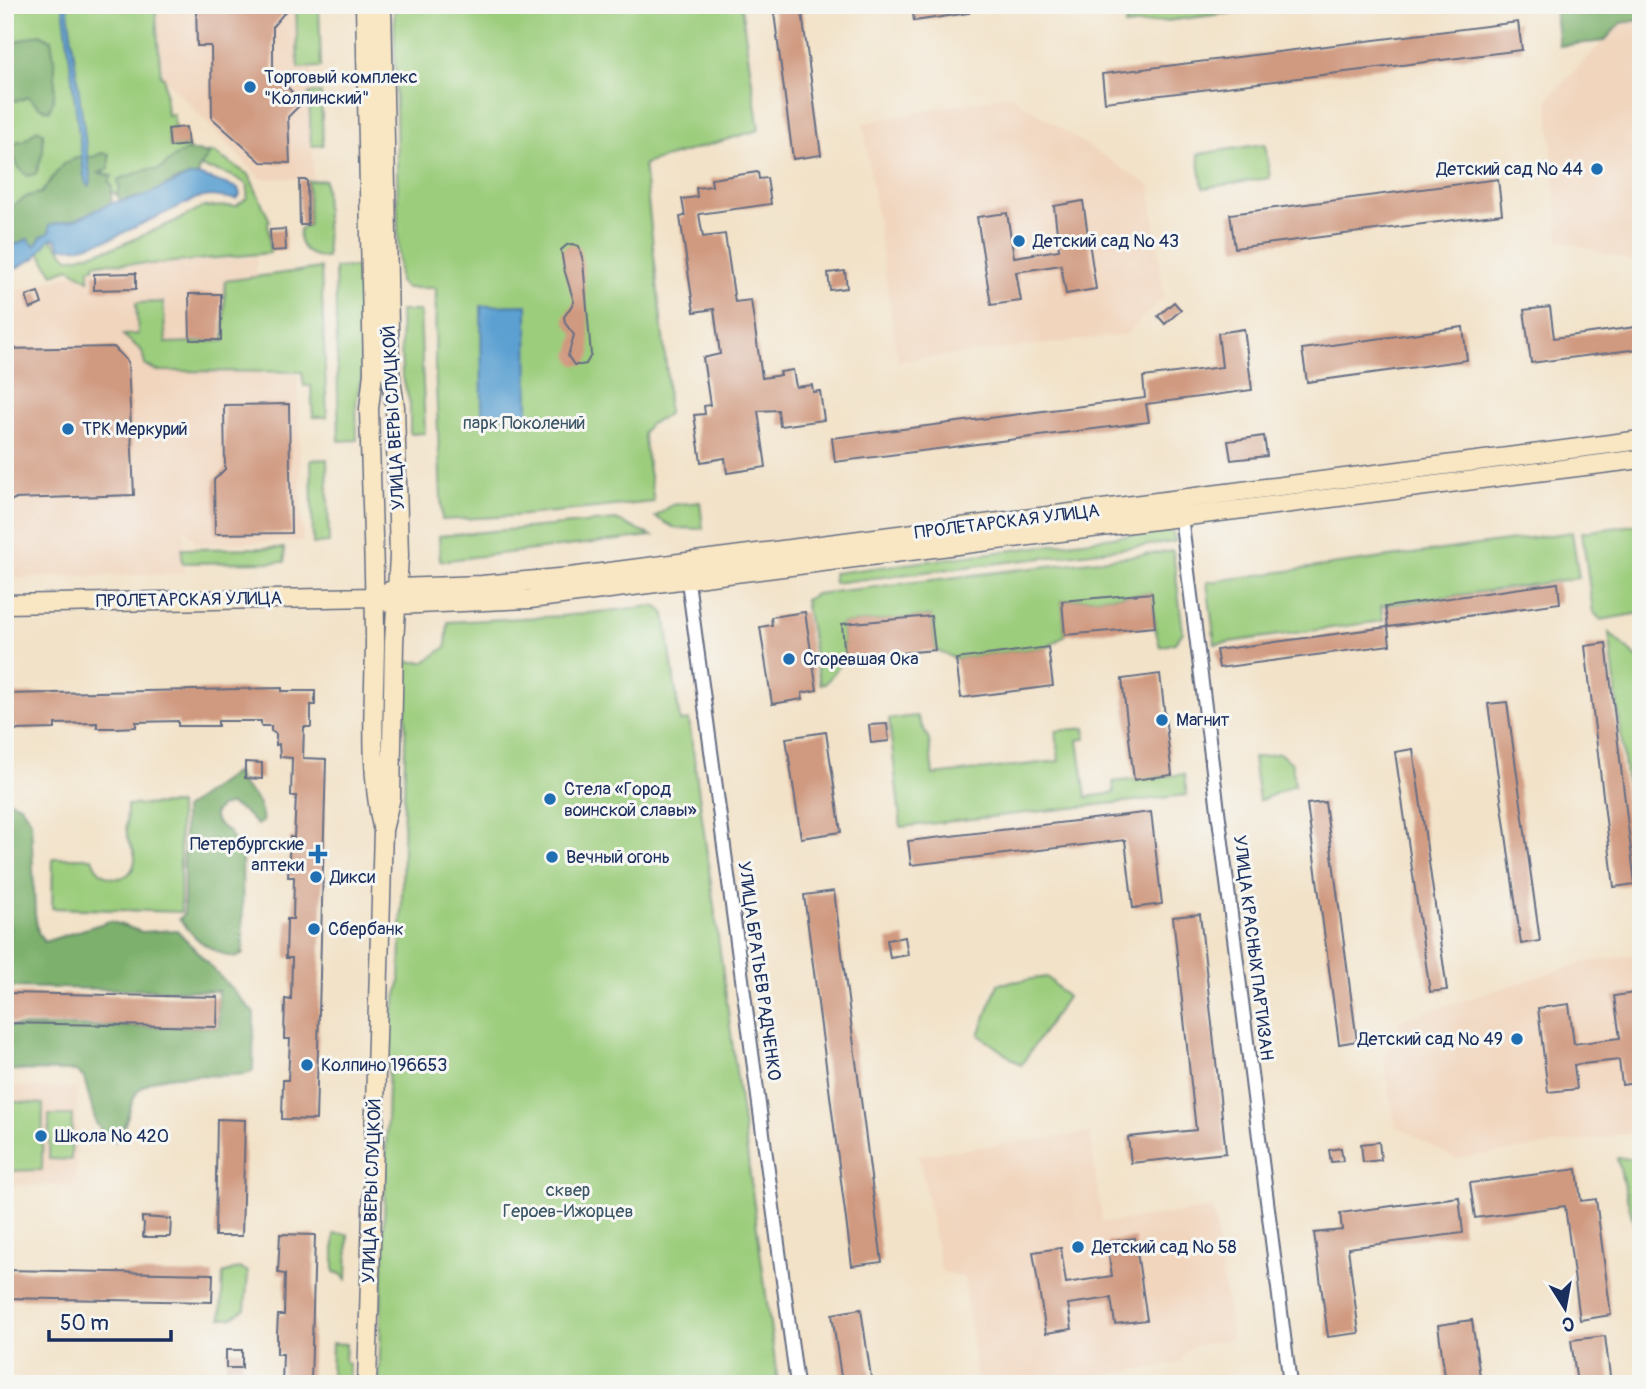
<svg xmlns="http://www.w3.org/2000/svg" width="1646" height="1389" font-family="Pangolin,sans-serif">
<rect width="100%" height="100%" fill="#f6f6f2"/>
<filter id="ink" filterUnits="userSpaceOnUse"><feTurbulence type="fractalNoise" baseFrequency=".0143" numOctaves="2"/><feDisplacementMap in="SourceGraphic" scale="14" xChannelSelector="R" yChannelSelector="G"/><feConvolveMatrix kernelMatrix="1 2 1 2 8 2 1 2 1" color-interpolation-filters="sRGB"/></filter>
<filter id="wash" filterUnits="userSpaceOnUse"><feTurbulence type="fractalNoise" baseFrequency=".00686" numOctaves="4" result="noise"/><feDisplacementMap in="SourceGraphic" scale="28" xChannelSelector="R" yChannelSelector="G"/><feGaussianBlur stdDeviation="1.57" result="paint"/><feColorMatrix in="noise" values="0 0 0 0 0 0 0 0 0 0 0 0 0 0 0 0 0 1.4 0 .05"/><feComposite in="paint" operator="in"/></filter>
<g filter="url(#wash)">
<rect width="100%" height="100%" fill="#f2e2c8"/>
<path fill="#f1d5bd" d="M156 5H311L313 178 261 179 163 77Z
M1641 20V264L1559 240 1548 98 1621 23Z
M1009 95 1150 186 1164 297 1125 335 898 361 863 123Z
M256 258 260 375 297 374 303 541 197 544 184 527V574L5 578V294L91 269Z
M1641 954V1132L1455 1159 1395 1125 1384 1058 1401 1020 1582 963Z
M5 1087 77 1088 76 1186 5 1185Z
M1090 1133 1102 1223 1213 1208 1232 1339 1190 1347 1179 1363 1051 1384H992L977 1376 964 1278 941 1271 919 1155Z"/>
<path fill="#9ccd7d" stroke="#5c7e6e" stroke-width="2" fill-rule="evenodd" d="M5 5H155L161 76 164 77 167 115 173 114 175 128 168 130 170 147 188 145 190 155 213 152 249 175 270 221 268 222 270 253 153 264 95 263 94 268H89V280L69 268 53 274 32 240 5 250ZM173 162C194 166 233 171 248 186L247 198 236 206 202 207 180 219 116 247 74 258H68L44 231 112 191 120 198Z
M296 5H319L321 67 298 68Z
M394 5H741L759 130 644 164 667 374 668 414 649 425 643 433 654 502 515 516 442 520 435 364 436 288H406L399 282Z
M1132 5H1294L1125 26Z
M309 93H321L323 145 311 146Z
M1265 144 1270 178 1203 188 1198 154Z
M325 180 327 257C310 258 296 248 300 229L309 225 308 181Z
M355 267 361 269 363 369 356 402 357 440 339 441 335 268Z
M321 268 327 417H313L311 386H304L302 372 157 371 145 365 142 351 123 335 138 334 136 303 163 302 166 343 224 341 225 281Z
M400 311H420L425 433 410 434V404L402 374Z
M327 459 329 543 313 544 311 460Z
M700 502 703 529 675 528 655 517 672 505Z
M616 520 652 536 440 561 439 536Z
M1641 524V613L1601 620 1593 612 1582 532Z
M1169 530 1173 532 1175 542 834 583 833 573Z
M1572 532 1579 578 1381 606 1383 621 1215 644 1207 582Z
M284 548 285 562 182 563V549Z
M1173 551 1183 632 1175 643 1160 647 1155 627 1151 593 1062 601 1065 635 1048 647 956 659 935 650 931 616 842 624 845 658 825 684H820L805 600 816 594Z
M652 606 659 608 665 614 680 721 689 720 778 1384H379L390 1022 400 983 407 662H425L446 647 448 622 562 616Z
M1609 633 1641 661V883L1639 888Z
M917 716 929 740 933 775 1059 761 1056 731 1085 728 1086 738 1078 740 1086 797 1114 793 1113 782 1184 774 1187 795 901 827 889 719Z
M1279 753 1292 763 1295 785 1259 801 1253 758Z
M179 804 181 912 52 908 53 858H92C99 883 132 886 135 860 136 851 130 846 128 839 125 829 127 815 127 805Z
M1047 977 1067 997 1021 1065 979 1035 998 984Z
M5 1101 43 1104 42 1170 5 1171Z
M49 1115H72L71 1160 49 1159Z
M1617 1158 1641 1159V1285L1635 1229Z
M334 1234H348L347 1280 341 1274 334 1272Z
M239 1268 247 1271 248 1274 245 1309 231 1318H221L223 1274Z
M332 1343 346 1344 345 1361 349 1364 348 1384 331 1377Z"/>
<path fill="#7db06c" stroke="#4c7065" stroke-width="2" d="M1554 5H1641V20L1621 23 1604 41 1559 46Z
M40 34 51 40C55 62 59 90 49 111L39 107 28 97 20 100 5 102V45Z
M38 129 43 133V152L36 174 28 176C18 169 14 161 12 149L18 141H24Z
M186 151H198L209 155 198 170 199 176 179 179 144 196 120 201 117 194 120 188 118 184 119 179 149 169 158 170C168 164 175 154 186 151Z
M102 153 109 154V169L99 173 112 176 109 181 112 187 111 203 77 219 49 225 50 232 41 237 35 246 28 239 5 249V211L28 196 41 193 63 164 78 157H93Z
M236 772C240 789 248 788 256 799 261 806 262 814 263 822L257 825 243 811 230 804 220 807 214 814 217 823 229 832 242 854 243 953C235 960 232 957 223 954 199 944 196 938 179 919L184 914V809Z
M5 799 20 805 31 820 35 914 38 932 44 942 110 921 142 932 177 930 254 1013 253 1070 250 1073C220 1081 162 1065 138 1091 131 1099 130 1111 126 1121 124 1128 120 1135 116 1141L107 1139 96 1123 84 1078 76 1071 5 1070V1026L219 1027 218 991 5 987C5 978 4 967 5 958 7 947 15 931 5 920Z"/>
<path fill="#5ca0d1" stroke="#3c6898" stroke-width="2" d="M63 5H68V10L91 182 89 186 86 184 84 175Z
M189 176H201L238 188 240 195 236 199 211 196 197 198 110 239 82 247 61 248 56 239 51 238 35 258 5 274V249L28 239 35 246 41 237 50 232 49 225 77 219 111 203 142 197Z
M527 305 528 416H482L481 306Z"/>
<g id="blocks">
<path fill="#d09a80" d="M196 5H278L285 12 273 26V71L302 103 288 117 290 163 261 162 212 118 211 46H197Z
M773 5H801L821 155 793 159Z
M912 5H968L969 13 914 21Z
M1518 22 1522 50 1105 102 1102 74Z
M186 127 188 145 170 147 168 129Z
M758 172 759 179 767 178 771 204 699 214 703 237 725 234 735 302 751 300 762 378 781 375 780 372 793 370 796 387 812 385 813 392 820 391 824 420 780 426 778 410 758 411 766 467 727 473 725 458 701 462 694 415 705 414 704 406 710 405 703 358 720 354 714 309 694 312 680 217 685 216 682 199 697 197 696 188 712 186 711 179Z
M1498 179 1502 214 1235 248 1230 214Z
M299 180H307L308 225H300Z
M1083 201 1096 289 1066 294 1061 265 1016 272 1021 301 991 305 977 217 1007 213 1014 257 1059 250 1054 206Z
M285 229 286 250 271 251 270 230Z
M572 244 579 246 583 261 591 355 586 364 581 365H574L568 356 574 335 565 323 564 317 574 302 564 269 561 250 567 245Z
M845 271 847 288 830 290 828 273Z
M136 273V289L94 290V274Z
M38 292 42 304 30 309 26 296Z
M189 294H221V340H190Z
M1174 302 1181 310 1165 324 1158 316Z
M1550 307 1554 338 1636 327 1638 345 1641 344V359L1638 349 1531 363 1524 310Z
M1463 327 1467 360 1307 382 1302 349Z
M1244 329 1252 390 1146 404 1149 422 835 462 832 438 1145 398 1143 377 1222 367 1218 333Z
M114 347 128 362 134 495 14 499 5 505V349Z
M289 404 291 533 215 534 214 480 225 469 224 405Z
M1264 436 1267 456 1231 460 1228 441Z
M1558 583 1560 603 1388 627 1385 607Z
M1152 593 1155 627 1065 635 1062 601Z
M805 612 817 690 802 693 803 699 772 704 760 627 772 625 771 617Z
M931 616 935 650 845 658 842 624Z
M1388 627 1390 645 1219 668 1216 650Z
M1606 643 1635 884 1614 887 1585 646Z
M1048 647 1053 686 961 698 956 659Z
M1160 674 1172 775 1134 780 1122 679Z
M282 688V691H315V705H311V727H304L303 758 326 759 316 1120 282 1119 283 1080H288L290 1039H284L285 999 291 1000 292 958H286L287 919H293L294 877H288L290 837 294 838 296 796H291L292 758 280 757 279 744 276 745V734L271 731V726H261V721H218V726H178V721L136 722V727L116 728H97V723L55 724V729L15 730V724H5V694Z
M1507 702 1540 941 1521 944 1488 704Z
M887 724 889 741 871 743 869 725Z
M826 732 841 832 801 838 786 738Z
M1413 749 1447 990 1430 992 1395 752Z
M245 762 262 763V779L245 778Z
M1325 802 1357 1041 1339 1044 1307 804Z
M1151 812 1162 904 1133 908 1125 840 911 865 908 841Z
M834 891 882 1262 852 1266 804 895Z
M1200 914 1226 1153 1131 1163 1128 1137 1196 1130 1173 917Z
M905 937 908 955 890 958 887 940Z
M1641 992V1082L1622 1085 1619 1060 1574 1065 1577 1089 1548 1092 1538 1008 1569 1004 1574 1044 1620 1038 1614 996Z
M5 993 218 997 217 1027 5 1023Z
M217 1119 245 1120 242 1236H215Z
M1379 1142 1381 1160 1363 1162 1361 1144Z
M1341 1148 1343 1161 1331 1162 1329 1150Z
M1577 1169 1581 1201 1596 1199 1611 1315 1580 1320 1565 1206 1475 1218 1470 1183Z
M1459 1197 1463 1233 1348 1248 1359 1333 1328 1337 1314 1233 1342 1230 1340 1213Z
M142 1217 171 1219 170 1237H143L144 1223 142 1222Z
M280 1234 315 1235 311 1384H282L283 1354H277V1333L278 1315H284L285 1274 278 1273Z
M1135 1238 1147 1320 1115 1324 1111 1298 1068 1304 1072 1329 1046 1333 1033 1252 1061 1248 1066 1283 1112 1276 1107 1242Z
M5 1270 213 1274 212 1302 5 1298Z
M861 1309 872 1384H842L832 1314Z
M1472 1320 1481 1384H1446L1438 1325Z
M1605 1336 1611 1384H1577L1571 1340Z
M226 1350H242V1368H226Z"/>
</g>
</g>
<g filter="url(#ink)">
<use href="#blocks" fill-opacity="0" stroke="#666e83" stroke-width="2"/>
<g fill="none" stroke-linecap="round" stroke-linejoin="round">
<g stroke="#666e83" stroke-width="16">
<path id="street" d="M1181 516 1290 1384
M687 574 797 1384"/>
</g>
<g stroke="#666e83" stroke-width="21">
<path id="secondary" d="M365 5 373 373 369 409C371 487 375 566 375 645 374 706 369 766 382 827
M387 592 397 588 482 585 570 577 1641 440
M5 604 374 597 396 605 530 599 1641 459
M367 1384 383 830 391 797 394 643 399 556 395 407 390 371 382 5"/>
</g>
<use href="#street" stroke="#fff" stroke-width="12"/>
<use href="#secondary" stroke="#f9e7c3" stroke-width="18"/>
</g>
</g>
<g fill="#1f6fb2" stroke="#f6f6f2" stroke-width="2.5">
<circle cx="250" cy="87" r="7"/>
<circle cx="1597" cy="169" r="7"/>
<circle cx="1019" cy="241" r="7"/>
<circle cx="68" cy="429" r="7"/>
<circle cx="789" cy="659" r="7"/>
<circle cx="1162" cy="720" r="7"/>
<circle cx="550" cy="799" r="7"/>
<path d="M314.5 843.5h7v7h7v7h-7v7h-7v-7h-7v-7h7z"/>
<circle cx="552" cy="857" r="7"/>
<circle cx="316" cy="877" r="7"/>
<circle cx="314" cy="929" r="7"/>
<circle cx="1517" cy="1039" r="7"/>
<circle cx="307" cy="1065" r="7"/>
<circle cx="41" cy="1136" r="7"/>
<circle cx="1078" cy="1247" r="7"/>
</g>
<g text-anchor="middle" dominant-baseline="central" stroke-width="6" stroke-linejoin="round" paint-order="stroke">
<g font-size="18" fill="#1b2f5e" stroke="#f6f6f2" text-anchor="start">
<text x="264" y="77">Торговый комплекс<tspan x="264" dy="21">"Колпинский"</tspan></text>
<text x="1583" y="169" text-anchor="end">Детский сад № 44</text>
<text x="1033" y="241">Детский сад № 43</text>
<text x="82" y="429">ТРК Меркурий</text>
<text x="803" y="659">Сгоревшая Ока</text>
<text x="1176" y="720">Магнит</text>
<text x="564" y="789">Стела «Город<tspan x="564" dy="21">воинской славы»</tspan></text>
<text x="304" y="844" text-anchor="end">Петербургские<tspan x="304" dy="21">аптеки</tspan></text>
<text x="566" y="857">Вечный огонь</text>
<text x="330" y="877">Дикси</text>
<text x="328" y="929">Сбербанк</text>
<text x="1503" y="1039" text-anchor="end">Детский сад № 49</text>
<text x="321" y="1065">Колпино 196653</text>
<text x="55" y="1136">Школа № 420</text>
<text x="1092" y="1247">Детский сад № 58</text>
</g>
<g font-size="18" fill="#1b2f5e" stroke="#f6f6f2">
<text transform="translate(394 418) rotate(-93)">УЛИЦА ВЕРЫ СЛУЦКОЙ</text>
<text transform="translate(1007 522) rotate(-7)">ПРОЛЕТАРСКАЯ УЛИЦА</text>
<text transform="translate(189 600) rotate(-1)">ПРОЛЕТАРСКАЯ УЛИЦА</text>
<text transform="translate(1253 948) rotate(83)">УЛИЦА КРАСНЫХ ПАРТИЗАН</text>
<text transform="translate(759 971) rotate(82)">УЛИЦА БРАТЬЕВ РАДЧЕНКО</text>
<text transform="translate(372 1191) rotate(-88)">УЛИЦА ВЕРЫ СЛУЦКОЙ</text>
</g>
<g font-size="18" fill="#3b5666" stroke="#f6f6f2">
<text x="524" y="423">парк Поколений</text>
<text x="568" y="1190">сквер<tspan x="568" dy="21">Героев-Ижорцев</tspan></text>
</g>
</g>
<rect width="1646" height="1389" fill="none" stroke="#f6f6f2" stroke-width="28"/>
<g transform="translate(1565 1308) rotate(169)" stroke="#f6f6f2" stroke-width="5" paint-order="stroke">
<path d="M0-5L12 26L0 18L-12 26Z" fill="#1b2f5e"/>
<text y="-10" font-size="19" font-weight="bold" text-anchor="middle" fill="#1b2f5e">С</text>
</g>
<path d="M49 1330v10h122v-10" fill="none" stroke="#1b2f5e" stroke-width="3.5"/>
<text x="60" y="1330" font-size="21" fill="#1b2f5e" stroke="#f6f6f2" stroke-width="5" paint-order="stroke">50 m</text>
</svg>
